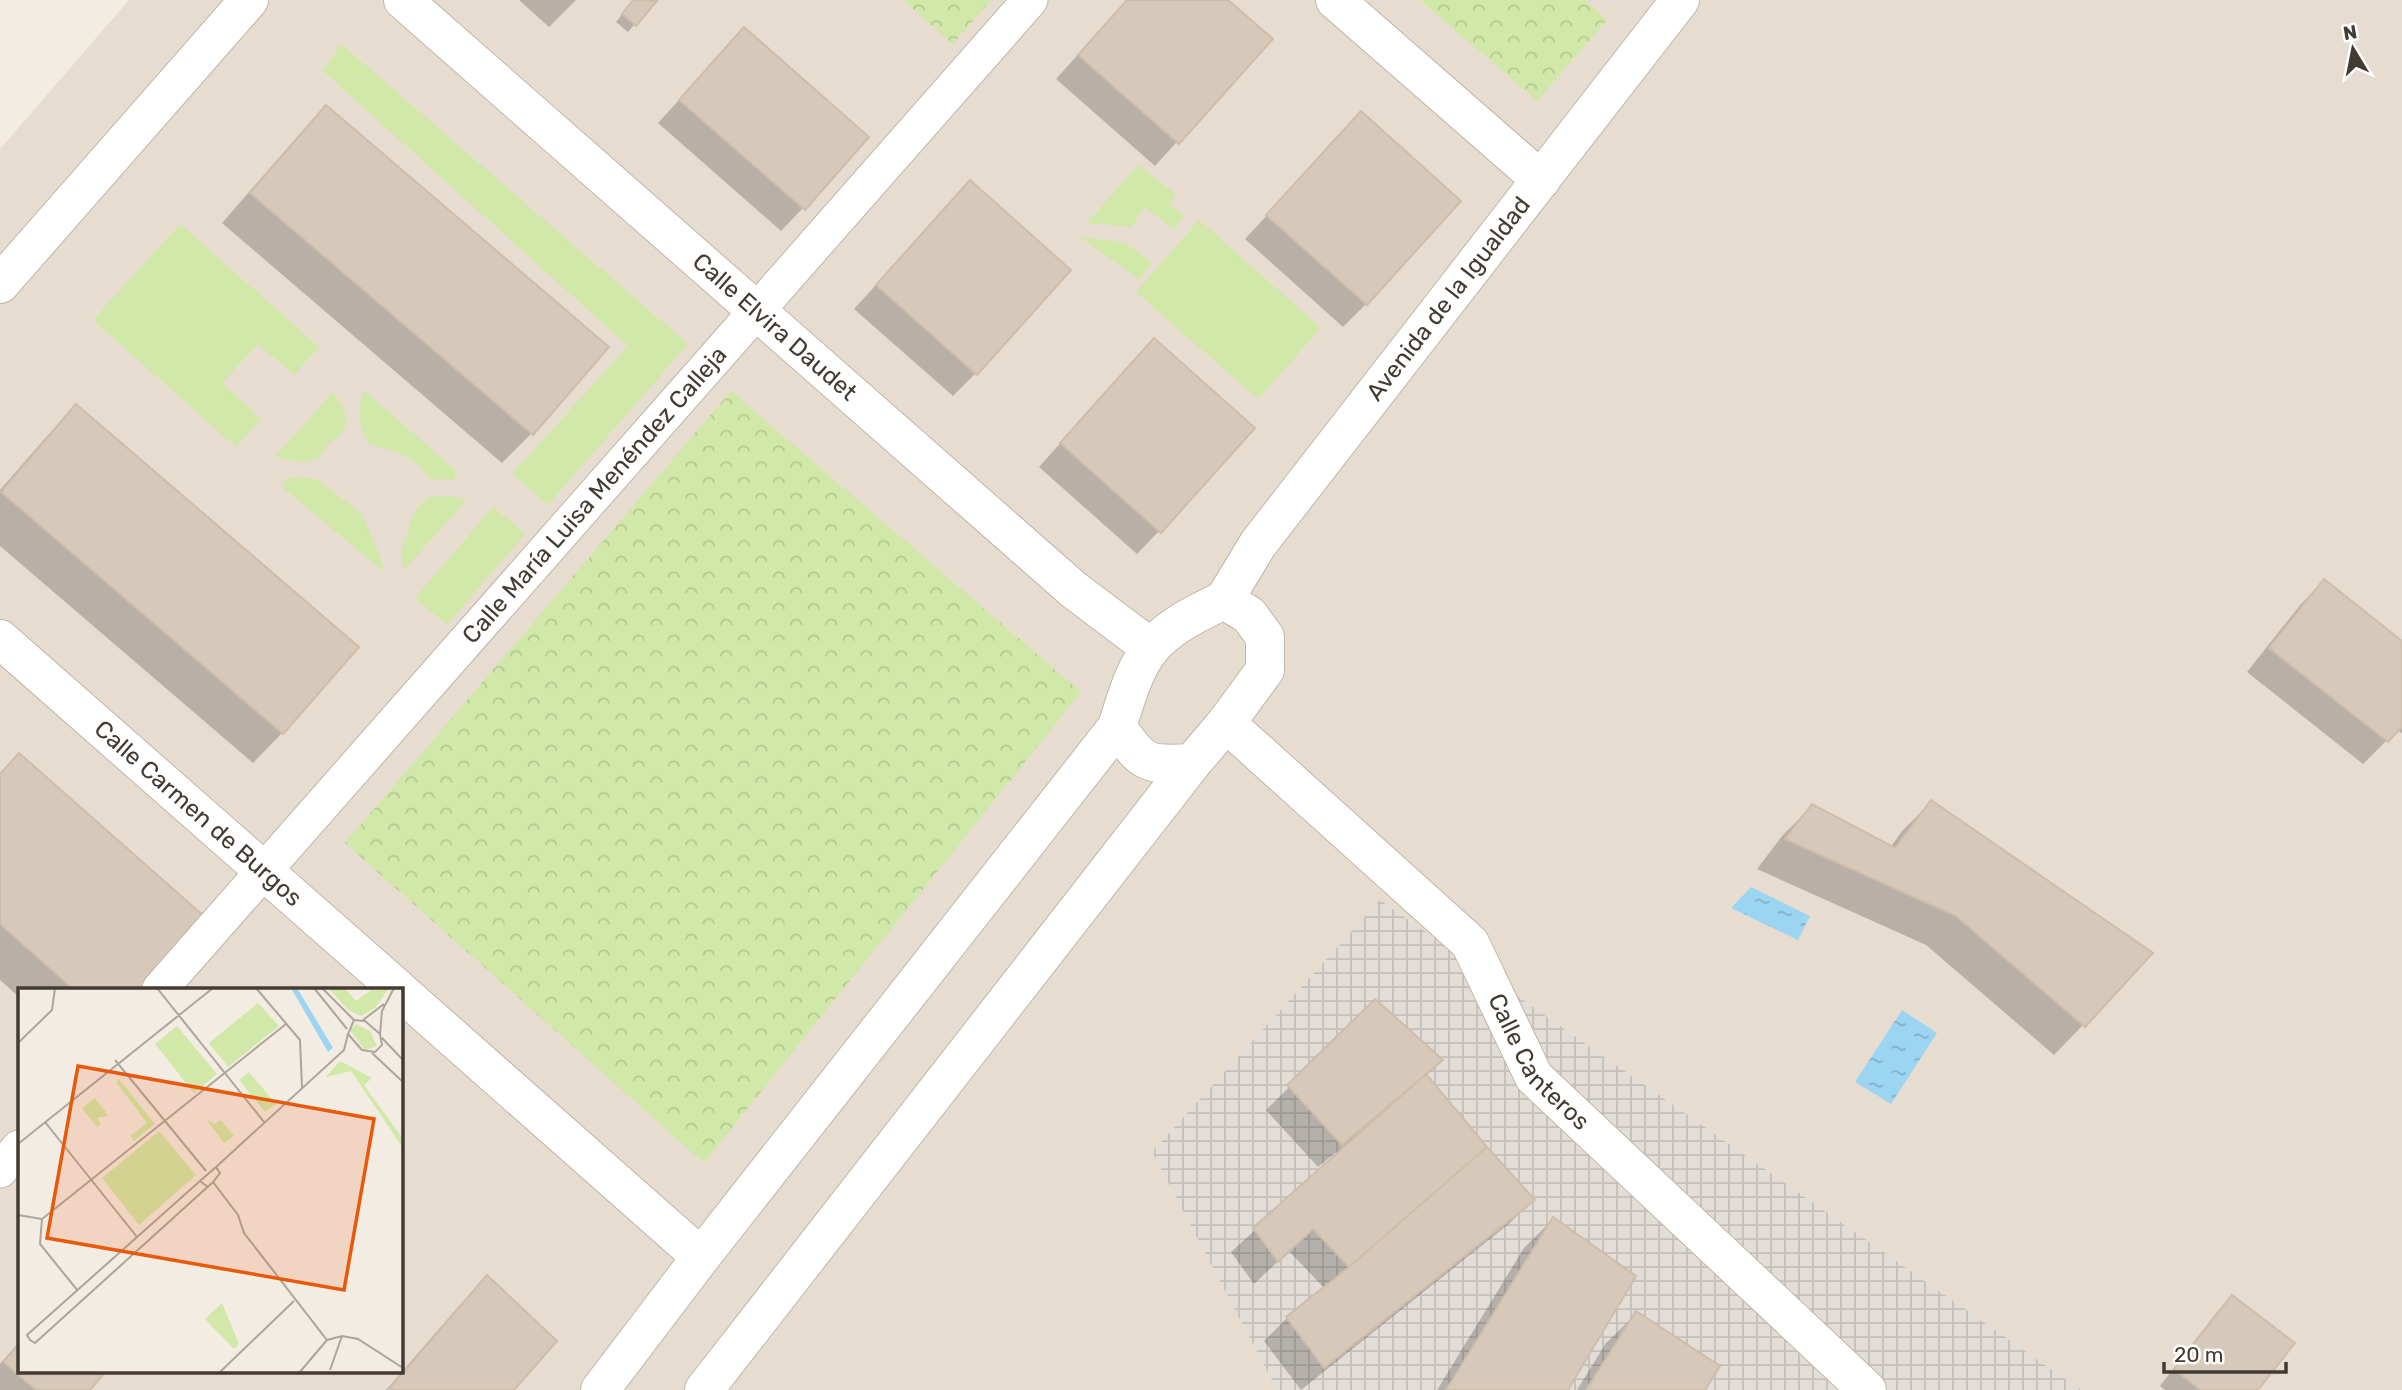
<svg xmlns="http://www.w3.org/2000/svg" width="2402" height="1390" font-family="Rubik,sans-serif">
<defs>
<pattern id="industrial-grid" width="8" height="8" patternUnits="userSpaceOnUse" patternTransform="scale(1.75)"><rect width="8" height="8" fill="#e3ddd7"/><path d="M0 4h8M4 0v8" fill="none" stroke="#c4bfb9"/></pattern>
<pattern id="forest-crowns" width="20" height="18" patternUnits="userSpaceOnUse" patternTransform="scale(1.75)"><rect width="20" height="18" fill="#d1e8a8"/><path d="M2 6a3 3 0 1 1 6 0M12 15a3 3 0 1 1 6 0" fill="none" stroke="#b5c891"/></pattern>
<pattern id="water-ripples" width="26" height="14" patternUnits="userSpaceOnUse" patternTransform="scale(1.75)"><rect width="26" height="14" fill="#9bd5f2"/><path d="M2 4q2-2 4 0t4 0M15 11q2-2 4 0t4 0" fill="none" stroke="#80aec5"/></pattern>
</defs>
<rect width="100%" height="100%" fill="#f2ece2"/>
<path fill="#e6ddd0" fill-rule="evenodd" d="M129 0H2402V1390H2081L1380 900 1152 1152 1277 1390H0V149ZM19 989H401V1371H19Z"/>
<path fill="url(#industrial-grid)" d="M1380 900 2081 1390H1277L1152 1152Z"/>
<path fill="url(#forest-crowns)" d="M903 0H991L953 44Z
M1420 0H1585L1607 20 1537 101Z
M731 391 1081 692 704 1163 345 843Z"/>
<path fill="#d1e8a8" d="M341 44 688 344 548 505 512 474 628 346 323 71Z
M1138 165 1176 194 1169 204 1184 215 1174 230 1145 207 1131 227 1087 223Z
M1199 220 1321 328 1258 399 1136 292Z
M180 224 319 347 294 375 258 344 222 383 261 419 236 447 93 320Z
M1079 237 1124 242 1152 263 1139 279Z
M365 391 455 470V480L430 479C417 457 394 450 370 445 358 423 356 414 365 391Z
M333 392C341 404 353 417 342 433 339 437 333 439 329 443 325 447 324 453 320 457 308 466 288 459 275 457Z
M306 477 318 480 361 513 380 555 384 572 282 487 286 478Z
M442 496 456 497 466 501 404 570 401 552 415 510 430 497Z
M493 507 525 534 447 625 415 598Z"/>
<path fill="url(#water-ripples)" d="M1751 887 1810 916 1798 940 1731 908Z
M1902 1010 1937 1033 1891 1104 1855 1082Z"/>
<path fill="#0003" d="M519 0H576L549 27Z
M634 0 655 1 628 32 616 22Z
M1127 0H1226L1270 39 1155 166 1056 79Z
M744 29 803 208 781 231 658 123Z
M326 107 606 348 531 434 502 463 222 223 297 137Z
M1361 113 1366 304 1343 327 1245 239Z
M970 182 976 373 953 396 854 309Z
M1131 364 1159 531 1137 554 1039 467Z
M76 406 282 733 253 763 0 546V490L47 436Z
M2324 581 2402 643V733L2397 730 2363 764 2247 672 2301 604Z
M19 755 202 917 138 989H19V997L0 980V774Z
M1931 802 2083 1025 2054 1055 1926 945 1757 869 1782 836 1812 806 1890 848 1902 831Z
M1375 1002 1440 1060 1425 1076 1533 1200 1510 1223 1301 1390 1264 1341 1287 1318 1325 1289 1289 1251 1254 1284 1231 1252 1337 1155 1335 1153 1318 1167 1266 1110Z
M1553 1219 1566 1390H1437L1524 1248Z
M487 1277 511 1390H386L458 1307Z
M2232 1297 2256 1390H2165L2160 1386 2217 1312Z
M1636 1314 1703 1390H1577L1606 1343Z
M19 1342V1371H104L87 1390H0V1364Z"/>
<path fill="#d7c9ba" stroke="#cebdaa" stroke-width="2" d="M633 0 657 1 636 26 622 14Z
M1127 0H1228L1273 39 1179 144 1078 55Z
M744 27 869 137 805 210 679 100Z
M326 105 609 347 533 435 250 193Z
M1361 111 1461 201 1367 305 1266 215Z
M970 180 1071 270 977 375 876 285Z
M1154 338 1255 428 1161 533 1060 443Z
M76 404 359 647 283 734 1 492Z
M2324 579 2402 641V727L2388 742 2269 648Z
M19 753 205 917 140 989H73L0 924V774Z
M1931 800 2153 953 2085 1027 1956 916 1785 839 1812 804 1895 848Z
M1375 999 1443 1060 1342 1145 1287 1085Z
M1426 1074 1487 1147 1349 1267 1313 1229 1278 1262 1253 1228Z
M1487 1147 1535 1200 1324 1368 1286 1317 1349 1267Z
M1553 1217 1636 1276 1568 1390H1446Z
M487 1275 557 1341 514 1390H388Z
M2232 1295 2295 1343 2258 1390H2200L2174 1369Z
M1636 1311 1720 1366 1705 1390H1586Z
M19 1344V1371H106L90 1390H36L3 1362Z"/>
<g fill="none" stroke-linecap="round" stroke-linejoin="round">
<g stroke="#c0b6a7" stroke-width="37">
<g id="pedestrian">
<path id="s1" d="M160 989 1030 0"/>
<path d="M0 1170 19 1148"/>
</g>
</g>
<g stroke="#c0b6a7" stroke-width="40">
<g id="minor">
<path id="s2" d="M403 0 1074 590 1151 648"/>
<path d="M1335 0 1541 180"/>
<path d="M0 284 249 0"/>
<path id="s3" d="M1224 600 1258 544 1680 0"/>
<path id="s4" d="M0 639 398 989"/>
<path id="s5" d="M1226 723 1470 943 1534 1077 1867 1390"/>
<path d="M401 992 701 1257"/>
<path d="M600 1390 701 1257 1117 727"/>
<path d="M704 1390 1192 763 1226 723 1265 670V637L1249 615 1224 600C1198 613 1170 625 1151 648 1134 668 1125 702 1117 727 1144 765 1146 765 1192 763"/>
</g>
</g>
<use href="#pedestrian" stroke="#fff" stroke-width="35"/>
<use href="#minor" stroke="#fff" stroke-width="38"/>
</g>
<g text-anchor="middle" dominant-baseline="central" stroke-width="7" stroke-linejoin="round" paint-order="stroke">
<g font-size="24" fill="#433b32" stroke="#fff">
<text stroke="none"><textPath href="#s3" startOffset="376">Avenida de la Igualdad</textPath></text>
<text stroke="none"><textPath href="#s2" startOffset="495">Calle Elvira Daudet</textPath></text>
<text stroke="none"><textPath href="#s1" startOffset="658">Calle María Luisa Menéndez Calleja</textPath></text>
<text stroke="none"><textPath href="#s4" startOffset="264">Calle Carmen de Burgos</textPath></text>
<text stroke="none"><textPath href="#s5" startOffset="467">Calle Canteros</textPath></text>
</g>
</g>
<g transform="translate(18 988)">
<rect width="385" height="385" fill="#f2ece2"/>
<path d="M240 15 261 38 210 79 191 55ZM159 38 199 86 176 105 137 56ZM322 73 354 90 346 97 385 151V160L333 83 308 89ZM231 84 258 116 247 124 221 92ZM141 143 178 187 121 237 84 190ZM204 315 221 356 216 361 187 331Z" fill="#d1e8a8"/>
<path d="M326 0 338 13 356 0H371L357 20 343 28 330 22 311 1ZM338 36 352 43 359 58 347 62 332 42ZM101 91 137 136 116 153 112 148 129 135 98 94ZM77 110 91 128 79 130 83 136 79 139 64 120ZM188 131 197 136 203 132 216 148 206 155Z" fill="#d1e8a8"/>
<path d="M279 0 315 60 310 64 273 0Z" fill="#9bd5f2"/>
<path fill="none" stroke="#aca59c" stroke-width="2" d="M139 0 246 134M238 0 282 52 284 100M296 0 329 41M304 0 336 32M336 32 347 33 362 46 364 57 357 64 344 62 330 46ZM345 32 366 16M362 46 364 23 376 0M364 50 385 72M0 55 34 22 37 0M354 65 385 94M97 72 188 183M27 134 119 249M0 156 195 0M198 179 326 62 330 46M182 193 9 347 12 352 17 355 195 194 202 185 198 179 182 193 190 199M195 194 220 227 226 245 309 352 324 348 340 351 385 380M0 227 24 231 22 256 60 303M24 231 268 36M312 382 324 348M201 385 276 313M281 385 309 352"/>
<path fill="#e8590c" fill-opacity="0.15" stroke="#e8590c" stroke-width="3.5" d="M60 78 356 131 326 302 29 250Z"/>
<rect width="385" height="385" fill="none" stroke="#433b32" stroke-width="3.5"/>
</g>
<g transform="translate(2353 49) rotate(350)" stroke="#ffffff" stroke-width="5" paint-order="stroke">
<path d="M0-5L12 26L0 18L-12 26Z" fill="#433b32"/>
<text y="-10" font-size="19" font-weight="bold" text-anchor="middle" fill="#433b32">N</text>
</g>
<path d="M2164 1362v10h122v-10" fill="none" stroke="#433b32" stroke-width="3.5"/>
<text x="2174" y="1362" font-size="21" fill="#433b32" stroke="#ffffff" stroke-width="5" paint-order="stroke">20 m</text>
</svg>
